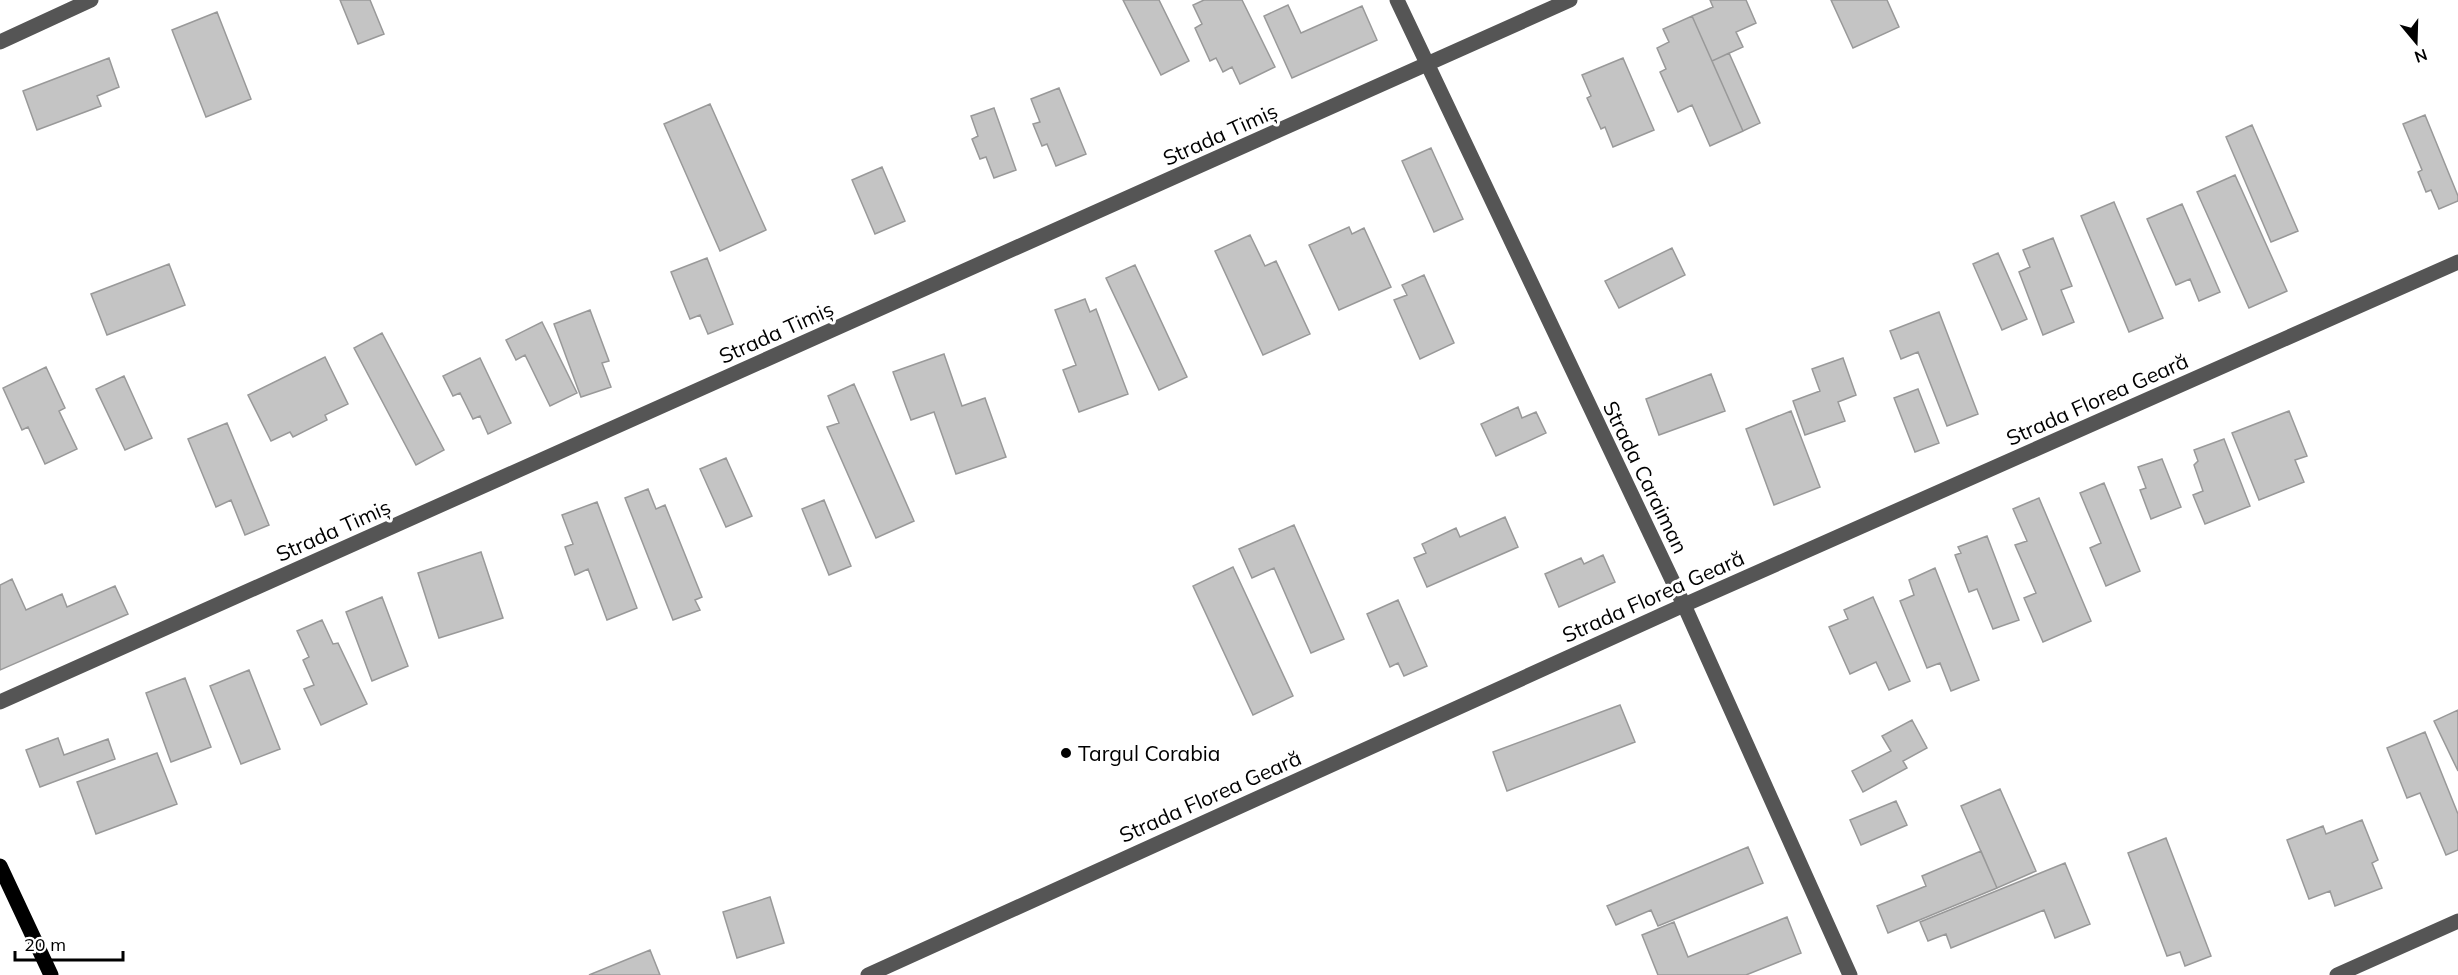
<svg xmlns="http://www.w3.org/2000/svg" width="2458" height="975" font-family="Mulish,sans-serif">
<rect width="100%" height="100%" fill="#fff"/>
<path fill="#c4c4c4" stroke="#999" stroke-width="1.5" d="M340 0H370L384 34 358 44Z
M1123 0H1159L1189 61 1161 75Z
M1204 0H1242L1275 67 1240 84 1232 67 1223 72 1216 58 1210 61 1195 28 1202 24 1193 5Z
M1710 0H1746L1756 23 1736 32 1743 47 1712 61 1692 16 1713 7Z
M1831 0H1887L1899 27 1853 48Z
M1288 5 1301 33 1362 6 1377 40 1292 78 1264 16Z
M217 12 251 99 206 117 172 30Z
M1692 16 1743 131 1710 146 1692 105 1678 112 1660 72 1666 69 1657 48 1669 42 1663 29Z
M1729 53 1760 123 1743 131 1712 61Z
M109 58 119 87 97 96 101 106 37 130 23 91Z
M1623 58 1654 130 1613 147 1605 127 1601 129 1587 98 1591 96 1582 75Z
M1059 88 1086 154 1056 166 1047 144 1042 146 1033 124 1040 122 1031 99Z
M710 104 766 230 720 251 664 124Z
M994 108 1016 170 994 178 986 157 980 159 972 139 978 136 971 116Z
M2425 115 2458 196V201L2439 209 2431 190 2426 192 2418 172 2422 170 2403 124Z
M2252 125 2298 231 2271 242 2226 137Z
M1431 148 1463 219 1434 232 1402 161Z
M882 167 905 221 875 234 852 180Z
M2235 175 2287 291 2249 308 2197 192Z
M2114 202 2163 318 2129 332 2081 216Z
M2182 204 2220 292 2199 301 2190 279 2176 285 2147 219Z
M1349 227 1352 234 1364 228 1391 287 1339 310 1309 245Z
M1250 235 1265 266 1276 261 1310 334 1263 355 1215 251Z
M2053 238 2072 286 2061 290 2074 322 2043 335 2019 272 2030 267 2023 250Z
M1672 248 1685 275 1619 308 1605 281Z
M1998 253 2027 319 2002 330 1973 264Z
M707 258 733 324 708 334 700 315 690 319 671 272Z
M169 264 185 305 107 335 91 294Z
M1135 265 1187 377 1159 390 1106 278Z
M1424 275 1454 343 1420 359 1394 300 1407 295 1402 285Z
M1085 299 1090 312 1096 309 1128 394 1079 412 1063 370 1076 365 1055 310Z
M590 310 609 361 602 363 611 387 581 397 554 324Z
M1939 312 1978 414 1947 426 1918 352 1901 359 1890 331Z
M542 322 577 393 550 406 525 355 516 360 506 340Z
M382 333 444 450 416 465 354 348Z
M944 354 962 406 985 398 1006 457 956 474 934 412 911 420 893 372Z
M325 357 348 404 325 415 327 420 293 437 290 432 271 441 248 395Z
M480 358 511 423 488 434 480 416 473 419 460 393 453 396 443 376Z
M1843 358 1856 395 1838 402 1845 421 1805 435 1793 401 1820 391 1812 369Z
M46 367 65 408 59 411 77 449 45 464 28 427 22 430 3 388Z
M1711 374 1725 411 1659 435 1646 399Z
M124 376 152 438 125 450 96 389Z
M854 384 914 521 876 538 827 427 839 423 828 396Z
M1918 389 1939 443 1915 452 1894 398Z
M1518 407 1522 418 1536 412 1546 433 1496 456 1481 424Z
M1791 411 1820 487 1774 505 1746 429Z
M2289 411 2307 456 2295 460 2304 482 2259 500 2232 433Z
M227 423 269 525 245 535 231 500 216 507 188 439Z
M2224 439 2250 506 2205 524 2193 495 2203 491 2194 465 2198 461 2194 450Z
M726 458 752 516 726 527 700 469Z
M2162 459 2181 507 2151 519 2140 490 2146 488 2138 467Z
M2104 483 2140 571 2106 586 2090 548 2101 543 2080 493Z
M648 489 656 509 665 505 702 597 695 600 700 610 673 620 625 498Z
M2039 498 2091 621 2043 642 2024 598 2036 593 2015 545 2027 541 2013 509Z
M824 500 851 566 829 575 802 509Z
M597 502 637 608 607 620 588 569 575 575 565 547 573 544 562 515Z
M1505 517 1518 547 1427 587 1414 558 1426 553 1422 544 1456 528 1460 537Z
M1294 525 1344 639 1311 653 1274 568 1252 578 1239 549Z
M1987 536 2019 620 1993 629 1977 589 1969 592 1955 555 1961 553 1958 547Z
M481 552 503 618 439 638 418 573Z
M1603 555 1615 582 1559 607 1545 574 1581 558 1584 564Z
M1233 567 1293 696 1253 715 1193 586Z
M1935 568 1979 680 1951 691 1940 663 1927 668 1900 601 1914 595 1909 580Z
M12 579 26 610 62 594 67 607 115 586 128 614 0 670V585Z
M382 597 408 666 372 681 346 612Z
M1873 597 1910 681 1889 690 1876 662 1850 674 1829 627 1848 619 1844 610Z
M1398 600 1427 666 1404 676 1398 663 1390 667 1367 614Z
M322 620 333 644 338 643 367 704 321 725 304 689 314 685 303 660 309 657 297 631Z
M249 670 280 749 241 764 210 686Z
M185 678 211 747 171 762 146 693Z
M1620 705 1635 742 1507 791 1493 752Z
M2458 710V771L2434 721Z
M1912 720 1927 748 1903 761 1907 768 1863 792 1852 771 1891 751 1882 736Z
M2425 732 2458 814V850L2446 855 2420 793 2407 798 2387 748Z
M58 738 64 755 108 739 115 759 40 787 26 750Z
M157 753 177 804 96 834 77 782Z
M2000 789 2036 871 1997 888 1961 806Z
M1896 801 1907 825 1861 845 1850 820Z
M2362 820 2378 860 2372 863 2382 888 2335 906 2330 891 2309 899 2287 840 2323 826 2326 834Z
M2166 838 2211 956 2185 966 2180 952 2167 956 2128 853Z
M1748 847 1763 883 1658 926 1651 910 1616 925 1607 906Z
M1981 851 1997 888 1888 933 1877 906 1926 886 1922 876Z
M2065 863 2090 924 2055 938 2044 910 1951 948 1946 934 1928 941 1920 922Z
M770 897 784 943 737 958 723 912Z
M1787 917 1801 953 1746 975H1658L1642 935 1674 922 1688 957Z
M650 950 660 975H589Z"/>
<g fill="none" stroke-linecap="round" stroke-linejoin="round">
<path stroke="#555" stroke-width="15" d="M1397 0 1684 605 1850 975
M0 42 91 0
M0 702 1570 0
M868 975 1684 605 2458 262
M2337 975 2458 921"/>
<path stroke="#000" stroke-width="15" d="M0 866 51 975"/>
</g>
<circle fill="#000" stroke="#fff" stroke-width="2" cx="1066" cy="753" r="6"/>
<g text-anchor="middle" dominant-baseline="central" stroke-width="6" stroke-linejoin="round" paint-order="stroke">
<g font-size="21" fill="#000" stroke="#fff">
<text transform="translate(1220 134) rotate(-24)">Strada Timiș</text>
<text transform="translate(776 332) rotate(-24)">Strada Timiș</text>
<text transform="translate(2097 399) rotate(-24)">Strada Florea Geară</text>
<text transform="translate(1646 477) rotate(64)">Strada Caraiman</text>
<text transform="translate(333 530) rotate(-24)">Strada Timiș</text>
<text transform="translate(1653 596) rotate(-24)">Strada Florea Geară</text>
<text transform="translate(1210 796) rotate(-24)">Strada Florea Geară</text>
</g>
<g font-size="21" fill="#000" stroke="#fff" text-anchor="start">
<text x="1078" y="753">Targul Corabia</text>
</g>
</g>
<g transform="translate(2416 42) rotate(161)" stroke="#ffffff" stroke-width="4.5" paint-order="stroke">
<path d="M0-4.5L10 22L0 15L-10 22Z" fill="#000000"/>
<text y="-9" font-size="16" font-weight="bold" text-anchor="middle" fill="#000000">N</text>
</g>
<path d="M15 951v9h108v-9" fill="none" stroke="#000000" stroke-width="3"/>
<text x="24" y="951" font-size="18" fill="#000000" stroke="#ffffff" stroke-width="4.5" paint-order="stroke">20 m</text>
</svg>
